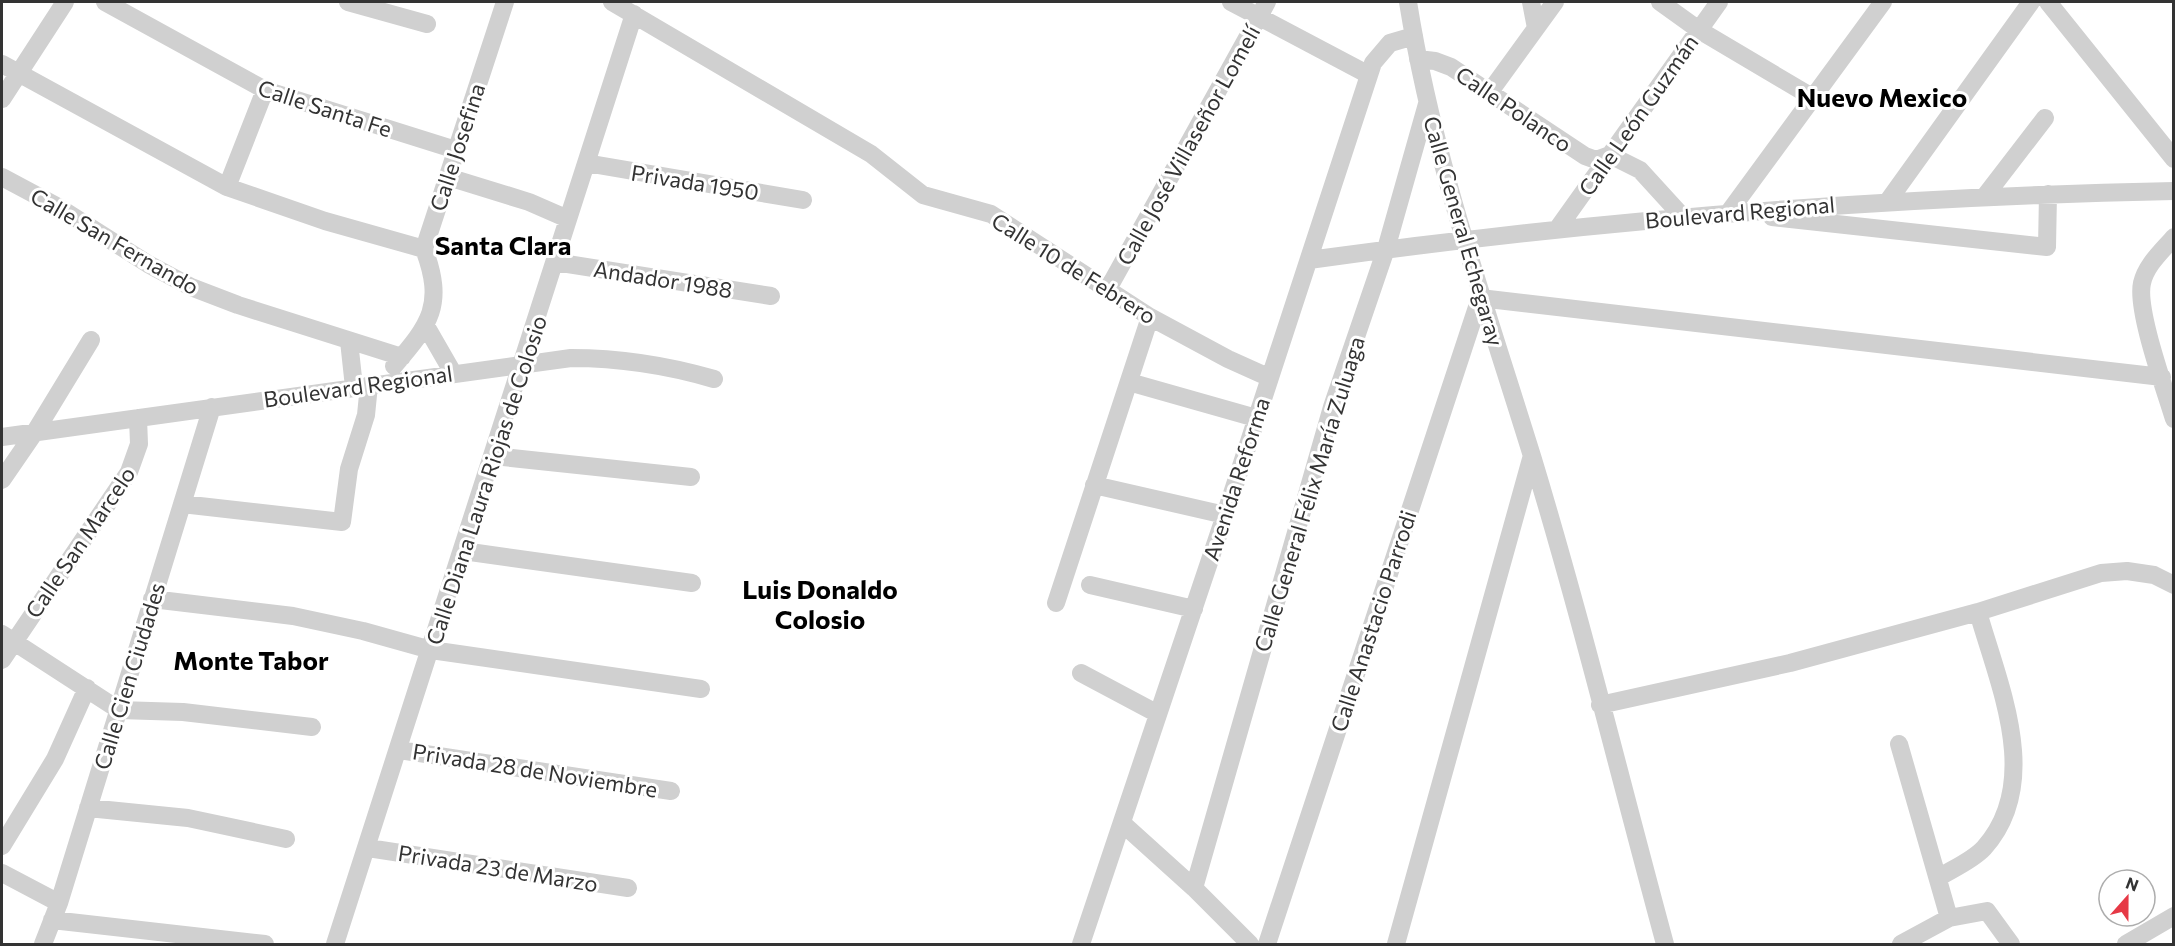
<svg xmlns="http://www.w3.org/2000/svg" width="2175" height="946" font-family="Commissioner,sans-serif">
<rect width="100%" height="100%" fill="#fff"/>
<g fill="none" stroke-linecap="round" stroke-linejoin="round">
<path stroke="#d0d0d0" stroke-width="18" d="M105 2 265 90 456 150
M348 2 427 24
M612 2 871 154 923 195 991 214 1150 317 1228 359 1268 377
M1231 2 1369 75
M1408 2C1433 159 1485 304 1532 456 1581 617 1621 782 1665 944
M1531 2 1536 28
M1660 2 1699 30 1812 97
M2048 2 2174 159
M1418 59 1435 61 1451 67 1585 156 1596 160 1610 155 1640 170 1682 216
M2 64 227 187 325 221 424 249
M1489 93 1555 2
M2 99 65 2
M586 163 803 200
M2 177 60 208 148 264 191 287 238 305 402 357
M448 177 529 202 568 219
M227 187 265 90
M1985 196 2045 118
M1888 201 2031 2
M1735 213 1729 212 1883 2
M1772 217 2047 247 2048 194
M1558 228 1719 2
M2174 237C2162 251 2146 265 2142 283 2136 310 2165 389 2174 419
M1309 260C1596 220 1883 197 2174 191
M555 262 771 296
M1108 289 1267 2
M426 326 453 373
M349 341 354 387
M394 366C430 324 445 305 424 249L505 2
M1129 382 1256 418
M2 437 571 358C621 358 666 365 714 379
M493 456 691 477
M2 480 35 432 91 340
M1094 485 1225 515
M182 504 342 522 349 469 366 415 369 385
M463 551 692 583
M1090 585 1194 609
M152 599 293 616 363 631 431 650 701 689
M1056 603 1150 317
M2 634 119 710 183 712 312 727
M2 660 129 472 139 444 138 418
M1081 673 1158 714
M1600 705 1790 663 1978 612 2101 573 2127 571 2154 575 2174 585
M1899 744 1949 918
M399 750 671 791
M88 808 188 818 286 839
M1122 823 1194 888 1250 944
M2 846 55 759 87 688
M368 848 628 888
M2 873 59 903
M1938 878C1952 869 1972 861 1984 848 2043 782 1999 686 1978 612
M1194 888 1332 407 1386 249 1427 104
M52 920 265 944
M43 944 59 903 212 407
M335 944 634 14
M1081 944 1225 515 1373 63 1390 43 1414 36
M1267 944 1480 298 2162 377
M1396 944 1531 459
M1901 944 1949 918 1987 911 2011 944
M2126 944 2174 916"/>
</g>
<g text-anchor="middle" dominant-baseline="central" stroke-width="6" stroke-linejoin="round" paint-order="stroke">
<g font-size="22" fill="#333" stroke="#fff">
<text transform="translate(325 108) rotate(18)">Calle Santa Fe</text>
<text transform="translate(1514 109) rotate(34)">Calle Polanco</text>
<text transform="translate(1638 115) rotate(-55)">Calle León Guzmán</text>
<text transform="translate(1188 145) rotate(-61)">Calle José Villaseñor Lomelí</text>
<text transform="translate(457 147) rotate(-72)">Calle Josefina</text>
<text transform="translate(695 182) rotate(9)">Privada 1950</text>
<text transform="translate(1740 212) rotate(-5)">Boulevard Regional</text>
<text transform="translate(1464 231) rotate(74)">Calle General Echegaray</text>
<text transform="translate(115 241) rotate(30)">Calle San Fernando</text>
<text transform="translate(1074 268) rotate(32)">Calle 10 de Febrero</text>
<text transform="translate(663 279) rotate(9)">Andador 1988</text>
<text transform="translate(358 386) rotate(-8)">Boulevard Regional</text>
<text transform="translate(1236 479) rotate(-72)">Avenida Reforma</text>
<text transform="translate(486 480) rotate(-72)">Calle Diana Laura Riojas de Colosio</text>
<text transform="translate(1309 494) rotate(-73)">Calle General Félix María Zuluaga</text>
<text transform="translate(80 542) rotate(-56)">Calle San Marcelo</text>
<text transform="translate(1373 621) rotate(-72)">Calle Anastacio Parrodi</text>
<text transform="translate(129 676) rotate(-73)">Calle Cien Ciudades</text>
<text transform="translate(535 770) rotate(9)">Privada 28 de Noviembre</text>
<text transform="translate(498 868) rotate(9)">Privada 23 de Marzo</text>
</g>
<g font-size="26" font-weight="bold" fill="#000" stroke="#fff">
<text x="1882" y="96">Nuevo Mexico</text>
<text x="503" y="244">Santa Clara</text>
<text x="820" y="588">Luis Donaldo<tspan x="820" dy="30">Colosio</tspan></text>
<text x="251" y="659">Monte Tabor</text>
</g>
</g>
<rect width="2175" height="946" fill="none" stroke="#333333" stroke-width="6"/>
<g transform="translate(2127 898) rotate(21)"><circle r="28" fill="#ffffff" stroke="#adadad" stroke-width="1.5"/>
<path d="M0-4.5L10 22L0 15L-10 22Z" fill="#e63946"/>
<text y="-9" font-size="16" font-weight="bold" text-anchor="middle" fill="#333333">N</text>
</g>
</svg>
